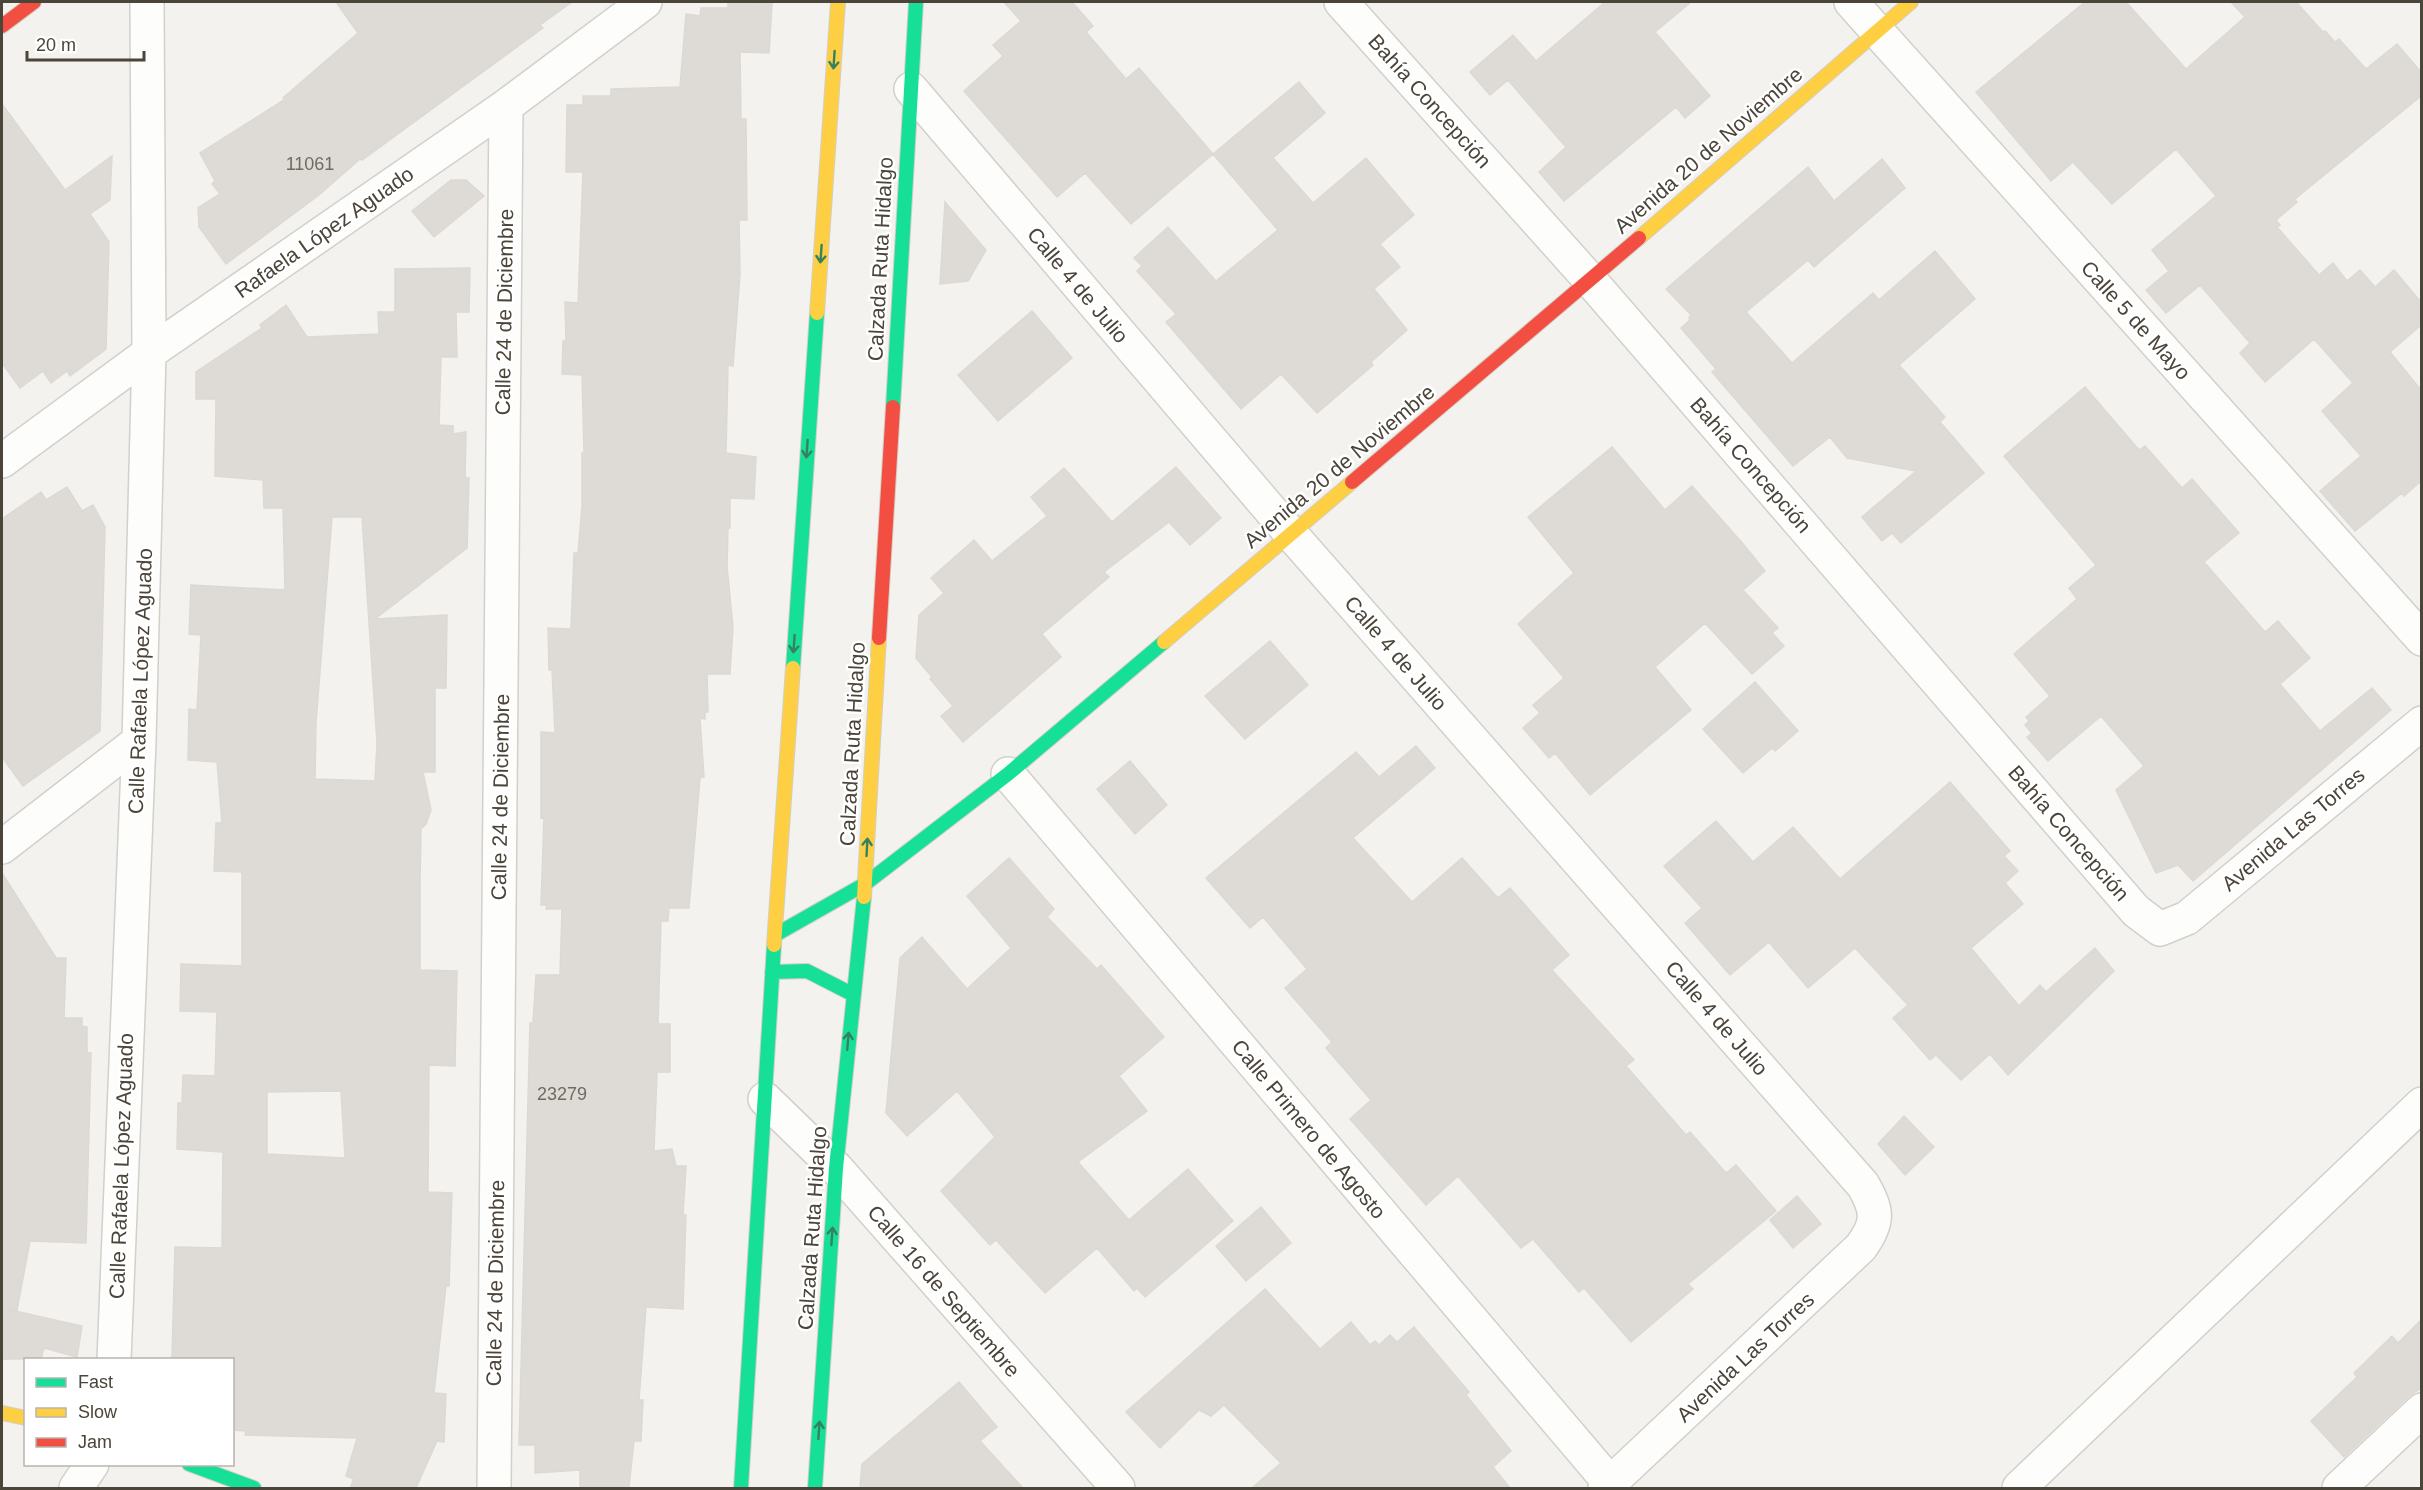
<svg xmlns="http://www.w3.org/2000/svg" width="2423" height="1490" font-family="Arial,sans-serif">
<rect width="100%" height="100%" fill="#f4f2ee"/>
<path fill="#dedbd6" stroke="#dcd9d4" stroke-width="1.5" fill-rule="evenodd" d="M336 2H572L540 25 543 28 362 160 360 159 319 195 226 264 199 227 198 208 220 194 212 184 215 181 200 153 284 100 283 98 358 33Z
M728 2 772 3 769 53 740 52 741 119H746L747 220H739L740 274 733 366 728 365 726 453 756 457 754 499 730 498V528H728L727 566 733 627 730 674H707L708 712H705V719L700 718 704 777 700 778 689 908H669L668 921H661L658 1024H670V1072H657L654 1151 672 1149 676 1166H686L683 1215H686L683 1309 646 1307 639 1400H643L641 1441H634L629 1487H580V1470L535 1473V1445H519L530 1023H533L536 975H560L562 909H546L547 905H541L544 817 541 818V732L555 733 552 670H549L548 628 571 629 574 553H578L582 506V453H584L582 375 562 374 563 341H566L565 302 578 303 583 172H566L567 105H583V96H611V89L680 87 686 14 700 16 701 8H728Z
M1004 2H1072L1093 26 1086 32 1126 79 1139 68 1213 154 1299 82 1325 113 1273 158 1313 203 1366 158 1414 215 1380 244 1400 267 1374 289 1407 330 1371 362 1373 365 1317 413 1281 374 1241 409 1166 322 1176 314 1137 271 1142 266 1134 258 1168 227 1216 281 1278 230 1213 154 1131 224 1085 173 1057 197 964 91 1003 56 993 45 1021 21Z
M1605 2H1691L1655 32 1710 96 1685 118 1676 107 1564 201 1539 172 1566 147 1508 80 1490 95 1470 72 1513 35 1536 61Z
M2085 2H2126L2186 69 2245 17 2231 2H2296L2323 32 2325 31 2335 42 2339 39 2366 69 2397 44 2421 72V96L2295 199 2297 202 2276 220 2280 225 2277 227 2319 275 2333 263 2347 281 2360 270 2375 287 2394 270 2421 302V325L2390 352 2421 390V481L2404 496 2402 493 2355 531 2320 491 2361 456 2322 411 2353 383 2314 339 2265 382 2240 353 2250 343 2200 285 2166 313 2146 290 2169 271 2152 250 2216 196 2176 149 2112 204 2073 162 2051 181 1976 92Z
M2 104 65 190 112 156 110 200 90 214 109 242 106 349 70 376 67 371 51 383 43 371 20 388 2 363Z
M1882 159 1905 188 1814 267 1808 260 1746 312 1792 363 1873 293 1879 300 1935 251 1975 299 1899 365 1945 417 1940 422 1984 473 1901 543 1892 533 1882 541 1862 517 1916 471 1847 458 1830 437 1793 466 1712 372 1716 369 1681 328 1690 320 1689 318 1691 315 1666 289 1808 167 1834 201Z
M451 180H466L484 196 434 237 412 211Z
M945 202 986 250 968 281 940 284Z
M470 268 469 312H456L457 357H441L439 425 453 426V434L466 432 465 478H469L467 548 375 619 447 615 446 688H435V772H423L431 810 426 824 421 829 420 884V970L457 971 455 1066 429 1065 428 1192 452 1193 449 1286H446L434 1393 446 1394 444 1442 437 1441 416 1488H350L354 1479 346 1476 357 1438 245 1435 246 1431 232 1430V1359H172L175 1247 222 1248 223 1152 177 1149 178 1103H182L183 1075 215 1076 217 1012 180 1011 181 964 242 966V872L214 871 216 823H222L217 762 188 760 189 709 197 710 201 635 189 634 191 585 285 590 283 508H264L263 480 215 476 216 399H196V372L262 328 260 325 286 305 307 337 379 334 378 312H395V269ZM332 517H362L377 743 375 781 315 779 316 723ZM341 1091 345 1158 267 1154V1092Z
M1032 311 1072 358 998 421 958 375Z
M2085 387 2139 450 2145 446 2182 488 2192 479 2239 533 2204 562 2265 632 2278 621 2310 658 2280 684 2320 731 2372 688 2391 710 2193 881 2178 865 2156 873 2116 790 2144 766 2101 716 2048 761 2027 737 2032 733 2025 725 2029 721 2026 717 2050 696 2014 654 2077 599 2069 588 2096 565 2004 456Z
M1612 447 1665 510 1692 486 1744 545 1765 571 1743 590 1778 628 1772 633 1784 646 1752 674 1705 623 1655 667 1691 710 1590 795 1555 753 1549 758 1523 728 1540 713 1533 705 1564 678 1518 624 1574 573 1528 517Z
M1176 467 1221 518 1190 545 1169 522 1104 572 1109 577 1042 634 1061 657 963 742 941 716 953 706 930 679 932 677 916 658 919 615 944 593 931 578 974 540 992 561 1047 516 1031 497 1064 468 1112 522Z
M67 487 82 511 93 505 105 527 100 731 23 786 2 757V519L41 492 46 500Z
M1270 641 1308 685 1245 739 1205 696Z
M1755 682 1798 731 1775 751 1772 748 1743 773 1703 729Z
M1416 746 1435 768 1353 838 1412 902 1462 858 1498 898 1510 888 1569 955 1552 970 1634 1060 1626 1066 1686 1135 1690 1132 1726 1173 1736 1165 1776 1211 1688 1284 1693 1289 1631 1342 1584 1288 1579 1292 1533 1239 1521 1248 1458 1176 1426 1205 1350 1119 1371 1100 1326 1048 1332 1042 1285 988 1307 969 1263 917 1250 928 1206 878 1356 752 1379 777Z
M1130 761 1167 805 1135 834 1097 789Z
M1950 782 2010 851 2004 856 2018 871 2005 883 2023 904 1971 948 2019 1006 2040 985 2046 992 2095 948 2114 971 2008 1075 1990 1054 1961 1080 1936 1055 1930 1060 1893 1018 1908 1005 1855 948 1808 988 1769 942 1730 975 1685 923 1702 908 1664 866 1716 821 1753 862 1793 827 1840 879Z
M1009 858 1054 909 1047 917 1097 969 1101 965 1164 1037 1119 1076 1147 1111 1078 1162 1129 1220 1188 1169 1233 1221 1145 1297 1137 1288 1134 1291 1097 1248 1045 1293 996 1240 990 1245 941 1191 995 1137 957 1091 907 1136 886 1113 900 958 922 937 967 989 1011 948 967 896Z
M2 873 56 958H66L64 1018H82V1026L87 1027V1053H91L86 1243 30 1241 17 1310 6 1309 82 1326 77 1357 44 1348 41 1359H2Z
M1904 1116 1934 1147 1905 1175 1878 1144Z
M1797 1196 1821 1224 1793 1248 1770 1220Z
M1261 1207 1291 1243 1246 1281 1216 1246Z
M1265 1289 1320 1349 1351 1322 1370 1345 1375 1341 1379 1345 1390 1335 1397 1342 1414 1327 1469 1392 1466 1395 1511 1451 1493 1467 1510 1488H1252L1281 1463 1224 1405 1211 1416 1199 1410 1160 1448 1126 1412Z
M2421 1320V1388L2409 1396 2344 1457 2311 1421 2357 1377 2354 1373 2392 1336 2398 1343Z
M959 1382 997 1427 980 1441 1023 1488H860L862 1464Z"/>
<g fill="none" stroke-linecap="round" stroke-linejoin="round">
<g stroke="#d2d0cb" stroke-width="36">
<path id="street" d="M1341 2 1590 280 2136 911 2160 929 2187 918 2422 723
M1851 2 2422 639
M911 89 1291 534 1863 1185C1878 1211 1879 1222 1861 1247L1605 1488
M2 461 149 353 506 106 645 2
M1008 774 1610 1483
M2 847 139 741
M765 1099 836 1168 1118 1488
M114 1360 139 741 149 353 147 2
M76 1488 92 1464
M494 1488 506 106
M2019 1488 2422 1104
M2339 1488 2422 1410"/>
</g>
<g stroke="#d3cfc5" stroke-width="16">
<path id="fast" d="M893 407 916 2
M793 668 817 313
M775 935 865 884 1008 774 1164 642
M772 972 807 971 852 994
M189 1464 254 1488
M741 1488 774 945
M815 1488 836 1168 864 897"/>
</g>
<g stroke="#d3cfc5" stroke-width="16">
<path id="slow" d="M1639 238 1911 2
M817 313 838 2
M1164 642 1352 482
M864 897 879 638
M774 945 793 668
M2 1413 26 1418"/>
</g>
<g stroke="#d3cfc5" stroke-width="16">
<path id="jam" d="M2 26 34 2
M1352 482 1639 238
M879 638 893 407"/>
</g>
<use href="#street" stroke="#fdfdfc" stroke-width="33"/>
<use href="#fast" stroke="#16e098" stroke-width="14"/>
<use href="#slow" stroke="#ffcf43" stroke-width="14"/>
<use href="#jam" stroke="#f24e42" stroke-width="14"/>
</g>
<defs><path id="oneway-shaft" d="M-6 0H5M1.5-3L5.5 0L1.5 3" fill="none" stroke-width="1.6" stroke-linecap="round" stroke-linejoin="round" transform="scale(1.5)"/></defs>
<g stroke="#36825f">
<use href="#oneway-shaft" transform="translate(834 60) rotate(94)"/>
<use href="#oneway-shaft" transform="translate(821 254) rotate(94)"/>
<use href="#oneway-shaft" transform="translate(807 449) rotate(94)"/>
<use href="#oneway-shaft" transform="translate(794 644) rotate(94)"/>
<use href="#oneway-shaft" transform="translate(867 847) rotate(-87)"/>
<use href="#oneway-shaft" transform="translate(848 1041) rotate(-85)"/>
<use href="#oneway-shaft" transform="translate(832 1236) rotate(-86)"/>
<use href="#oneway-shaft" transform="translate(819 1430) rotate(-86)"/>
</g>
<g text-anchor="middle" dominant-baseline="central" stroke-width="5" stroke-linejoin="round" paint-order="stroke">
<g font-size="18" fill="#706a61">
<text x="310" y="164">11061</text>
<text x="562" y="1094">23279</text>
</g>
<g font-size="21" fill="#4b4439" stroke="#fff">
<text transform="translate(1430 101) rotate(48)">Bahía Concepción</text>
<text transform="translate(1708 150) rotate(-41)">Avenida 20 de Noviembre</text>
<text transform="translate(324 232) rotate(-35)">Rafaela López Aguado</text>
<text transform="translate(880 259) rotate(-87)">Calzada Ruta Hidalgo</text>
<text transform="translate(1078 285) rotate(50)">Calle 4 de Julio</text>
<text transform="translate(504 312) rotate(-89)">Calle 24 de Diciembre</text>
<text transform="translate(2136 320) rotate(48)">Calle 5 de Mayo</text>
<text transform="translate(1751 465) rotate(49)">Bahía Concepción</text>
<text transform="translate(1339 466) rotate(-40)">Avenida 20 de Noviembre</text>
<text transform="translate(1396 653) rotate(49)">Calle 4 de Julio</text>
<text transform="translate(140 681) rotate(-88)">Calle Rafaela López Aguado</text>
<text transform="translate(852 744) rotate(-87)">Calzada Ruta Hidalgo</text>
<text transform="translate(500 797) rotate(-89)">Calle 24 de Diciembre</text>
<text transform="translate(2293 829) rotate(-40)">Avenida Las Torres</text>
<text transform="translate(2069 833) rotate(49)">Bahía Concepción</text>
<text transform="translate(1717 1018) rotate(49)">Calle 4 de Julio</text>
<text transform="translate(1309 1129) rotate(50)">Calle Primero de Agosto</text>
<text transform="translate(121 1166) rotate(-88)">Calle Rafaela López Aguado</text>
<text transform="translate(812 1228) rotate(-86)">Calzada Ruta Hidalgo</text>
<text transform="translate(495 1283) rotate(-89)">Calle 24 de Diciembre</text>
<text transform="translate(944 1291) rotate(49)">Calle 16 de Septiembre</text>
<text transform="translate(1745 1357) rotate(-43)">Avenida Las Torres</text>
</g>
</g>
<rect width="2423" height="1490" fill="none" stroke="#4b4439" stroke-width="6"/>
<rect x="24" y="1358" width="210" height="108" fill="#ffffff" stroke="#b7b4b0" stroke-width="1.5"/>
<rect x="36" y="1378" width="30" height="9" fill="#16e098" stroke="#b7b4b0" stroke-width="1.5"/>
<text x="78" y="1388" font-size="18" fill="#4b4439">Fast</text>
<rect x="36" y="1408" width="30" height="9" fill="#ffcf43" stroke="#b7b4b0" stroke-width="1.5"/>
<text x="78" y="1418" font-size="18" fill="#4b4439">Slow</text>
<rect x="36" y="1438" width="30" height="9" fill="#f24e42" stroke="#b7b4b0" stroke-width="1.5"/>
<text x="78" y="1448" font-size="18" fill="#4b4439">Jam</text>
<path d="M27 51v9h117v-9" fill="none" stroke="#4b4439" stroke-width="3"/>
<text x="36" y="51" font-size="18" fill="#4b4439" stroke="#ffffff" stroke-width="4.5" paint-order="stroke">20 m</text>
</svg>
